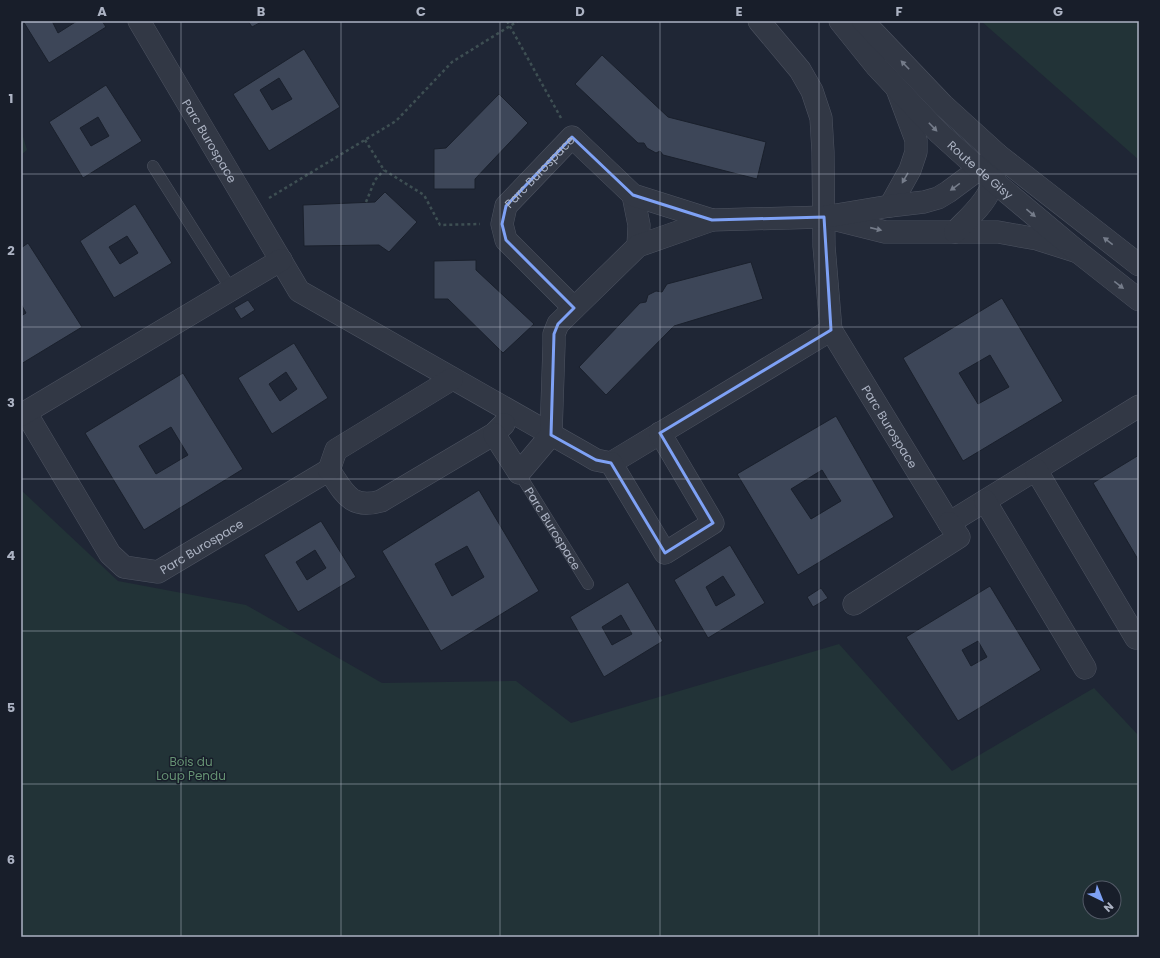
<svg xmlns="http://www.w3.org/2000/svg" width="1160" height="958" font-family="Poppins,sans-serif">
<rect width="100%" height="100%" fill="#1f2635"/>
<path fill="#223337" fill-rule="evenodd" d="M981 21H1139V160Z
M21 130 27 150 21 155Z
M21 490 118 581 246 605 382 683 516 681 571 723 839 644 952 771 1094 688 1139 736V937H21ZM1090 888H1114V912H1090Z"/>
<path fill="#3d4658" stroke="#1a202c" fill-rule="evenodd" d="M23 21H52L58 33 77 21H102L106 27 49 63Z
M248 21H263L252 27Z
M304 49 340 107 269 151 233 94ZM279 78 292 99 272 110 260 90Z
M602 55 668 117 766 142 757 179 663 155 660 151 656 153 647 148 644 143H638L575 84Z
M106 85 142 141 83 178 49 122ZM98 117 109 136 91 146 80 128Z
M499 94 528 123 475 179V189H434V149L446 148Z
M385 192 417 222 389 252 379 245 304 246 303 205 375 202Z
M135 204 172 263 114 298 80 241ZM127 236 138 253 120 264 109 247Z
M28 243 82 327 21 364V316L26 313 21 304V248Z
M476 260V270L534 324 503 353 448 299H434V261Z
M751 262 763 299 674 326 606 395 579 367 640 303 646 302 648 295 656 291 662 292 667 284Z
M1002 298 1063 401 963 461 903 358ZM990 355 1009 387 978 404 959 373Z
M248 300 255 310 241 319 234 308Z
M294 343 328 398 272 434 238 378ZM286 372 297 389 280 401 269 384Z
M183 373 243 469 144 530 85 433ZM171 427 188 455 156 474 139 446Z
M836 416 894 517 798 575 737 474ZM822 470 841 501 811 519 791 489Z
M1139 455V561L1093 483Z
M479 490 539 591 441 651 382 551ZM467 546 484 577 452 596 435 564Z
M321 521 356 577 298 612 264 555ZM315 550 326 568 307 580 296 562Z
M730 545 765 603 708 638 674 580ZM723 576 735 595 716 606 706 587Z
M628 582 663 641 604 677 570 617ZM621 615 632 634 612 645 602 627Z
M990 586 1041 670 958 721 906 637ZM978 641 987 657 971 666 962 650Z
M821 588 828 598 813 607 807 597Z"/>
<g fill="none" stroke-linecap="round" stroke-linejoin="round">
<g stroke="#4d5361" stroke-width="12">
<g id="service">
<path d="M153 166 231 289"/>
<path id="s1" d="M519 473 588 584"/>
</g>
</g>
<g stroke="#4d5361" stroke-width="23">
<g id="minor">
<path id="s2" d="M139 21 299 291 584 453 596 460 611 463 831 330 824 246 823 152 821 118 812 91 800 70 759 21"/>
<path d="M633 195 639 225 638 246"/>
<path d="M890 206 910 170 916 152V140L897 89"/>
<path d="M833 219 885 232H998L1037 239 1078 252"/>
<path d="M955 232C967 219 983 206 990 190 994 181 995 172 997 162"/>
<path id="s3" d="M574 308 506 240 502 224 506 206 572 137 633 195 712 220"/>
<path id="s4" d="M831 330 949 523 1139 406"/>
<path id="s5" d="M26 413 110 554 124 567 158 572 329 470C344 492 350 510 381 501L494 434 504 424"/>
<path d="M21 415 281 260"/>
<path d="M494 434 519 473 551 435 554 345V334L558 324 638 246 712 220 824 217 890 206 924 202 938 198 948 192 998 155"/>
<path d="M611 463 665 553 713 523 660 433"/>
<path d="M329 470 336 450 452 379"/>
<path d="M1036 470 1136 638"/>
<path d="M985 501 1085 668"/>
<path d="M854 604 959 537 949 523"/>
</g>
</g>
<g stroke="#4d5361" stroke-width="23">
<g id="tertiary">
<path id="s6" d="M840 21 877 67 938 132 979 169 1078 252 1139 300"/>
<path d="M863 21 943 105 998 155 1139 265"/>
</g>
</g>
<path stroke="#3e4f53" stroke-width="2.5" stroke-dasharray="3 3" stroke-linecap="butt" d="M507 21 561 118
M365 140 384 170 424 195 440 225 480 224
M269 198 396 121 452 62 518 21
M366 202 375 180 384 170"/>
<use href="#service" stroke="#323845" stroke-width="11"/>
<use href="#minor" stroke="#323845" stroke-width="22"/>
<use href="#tertiary" stroke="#323845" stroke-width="22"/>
</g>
<defs><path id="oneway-solid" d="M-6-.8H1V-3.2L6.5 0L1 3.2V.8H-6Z"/></defs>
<g fill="#757c8a">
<use href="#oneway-solid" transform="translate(905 65) rotate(-134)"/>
<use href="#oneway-solid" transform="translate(933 127) rotate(46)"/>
<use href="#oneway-solid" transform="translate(905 178) rotate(120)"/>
<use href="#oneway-solid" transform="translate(955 187) rotate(144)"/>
<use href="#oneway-solid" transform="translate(1031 213) rotate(40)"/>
<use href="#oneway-solid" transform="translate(876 229) rotate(13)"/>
<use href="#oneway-solid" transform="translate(1108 241) rotate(-142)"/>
<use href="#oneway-solid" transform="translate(1119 285) rotate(38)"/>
</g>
<path fill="none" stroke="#7ea1f5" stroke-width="3" stroke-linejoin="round" d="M572 137 633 195 712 220 824 217 831 330 660 433 713 523 665 553 611 463 596 460 551 435 554 334 558 324 574 308 506 240 502 224 506 206Z"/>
<path fill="none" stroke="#acb3c3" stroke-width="1" stroke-opacity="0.55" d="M181 21V937M341 21V937M500 21V937M660 21V937M819 21V937M979 21V937M21 174H1139M21 327H1139M21 479H1139M21 631H1139M21 784H1139"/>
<g text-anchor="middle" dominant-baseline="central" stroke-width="3" stroke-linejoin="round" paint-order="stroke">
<g font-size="12" fill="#acb3c3" stroke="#181e2a">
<text stroke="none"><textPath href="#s2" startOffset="139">Parc Burospace</textPath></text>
<text stroke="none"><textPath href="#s6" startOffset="205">Route de Gisy</textPath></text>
<text stroke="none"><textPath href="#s3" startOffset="179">Parc Burospace</textPath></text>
<text stroke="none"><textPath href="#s4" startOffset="113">Parc Burospace</textPath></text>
<text stroke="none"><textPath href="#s1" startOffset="65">Parc Burospace</textPath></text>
<text stroke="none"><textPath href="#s5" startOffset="268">Parc Burospace</textPath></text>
</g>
<g font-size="12" fill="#659273" stroke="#181e2a">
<text x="191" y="761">Bois du<tspan x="191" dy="14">Loup Pendu</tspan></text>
</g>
</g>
<rect width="1160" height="958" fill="none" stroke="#181e2a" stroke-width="44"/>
<g transform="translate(1102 900) rotate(137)"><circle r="19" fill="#181e2a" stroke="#535a67"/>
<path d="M0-3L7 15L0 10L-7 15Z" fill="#7ea1f5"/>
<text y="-6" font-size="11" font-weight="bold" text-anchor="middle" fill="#acb3c3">N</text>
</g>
<rect x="22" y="22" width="1116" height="914" fill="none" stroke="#acb3c3" stroke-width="1.5"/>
<g font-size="13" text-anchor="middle" font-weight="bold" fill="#acb3c3">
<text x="102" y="16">A</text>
<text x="261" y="16">B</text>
<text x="421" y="16">C</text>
<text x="580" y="16">D</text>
<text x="739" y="16">E</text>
<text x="899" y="16">F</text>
<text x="1058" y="16">G</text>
<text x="11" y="103">1</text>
<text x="11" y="255">2</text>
<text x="11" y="407">3</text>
<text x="11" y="560">4</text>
<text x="11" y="712">5</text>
<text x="11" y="864">6</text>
</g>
</svg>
